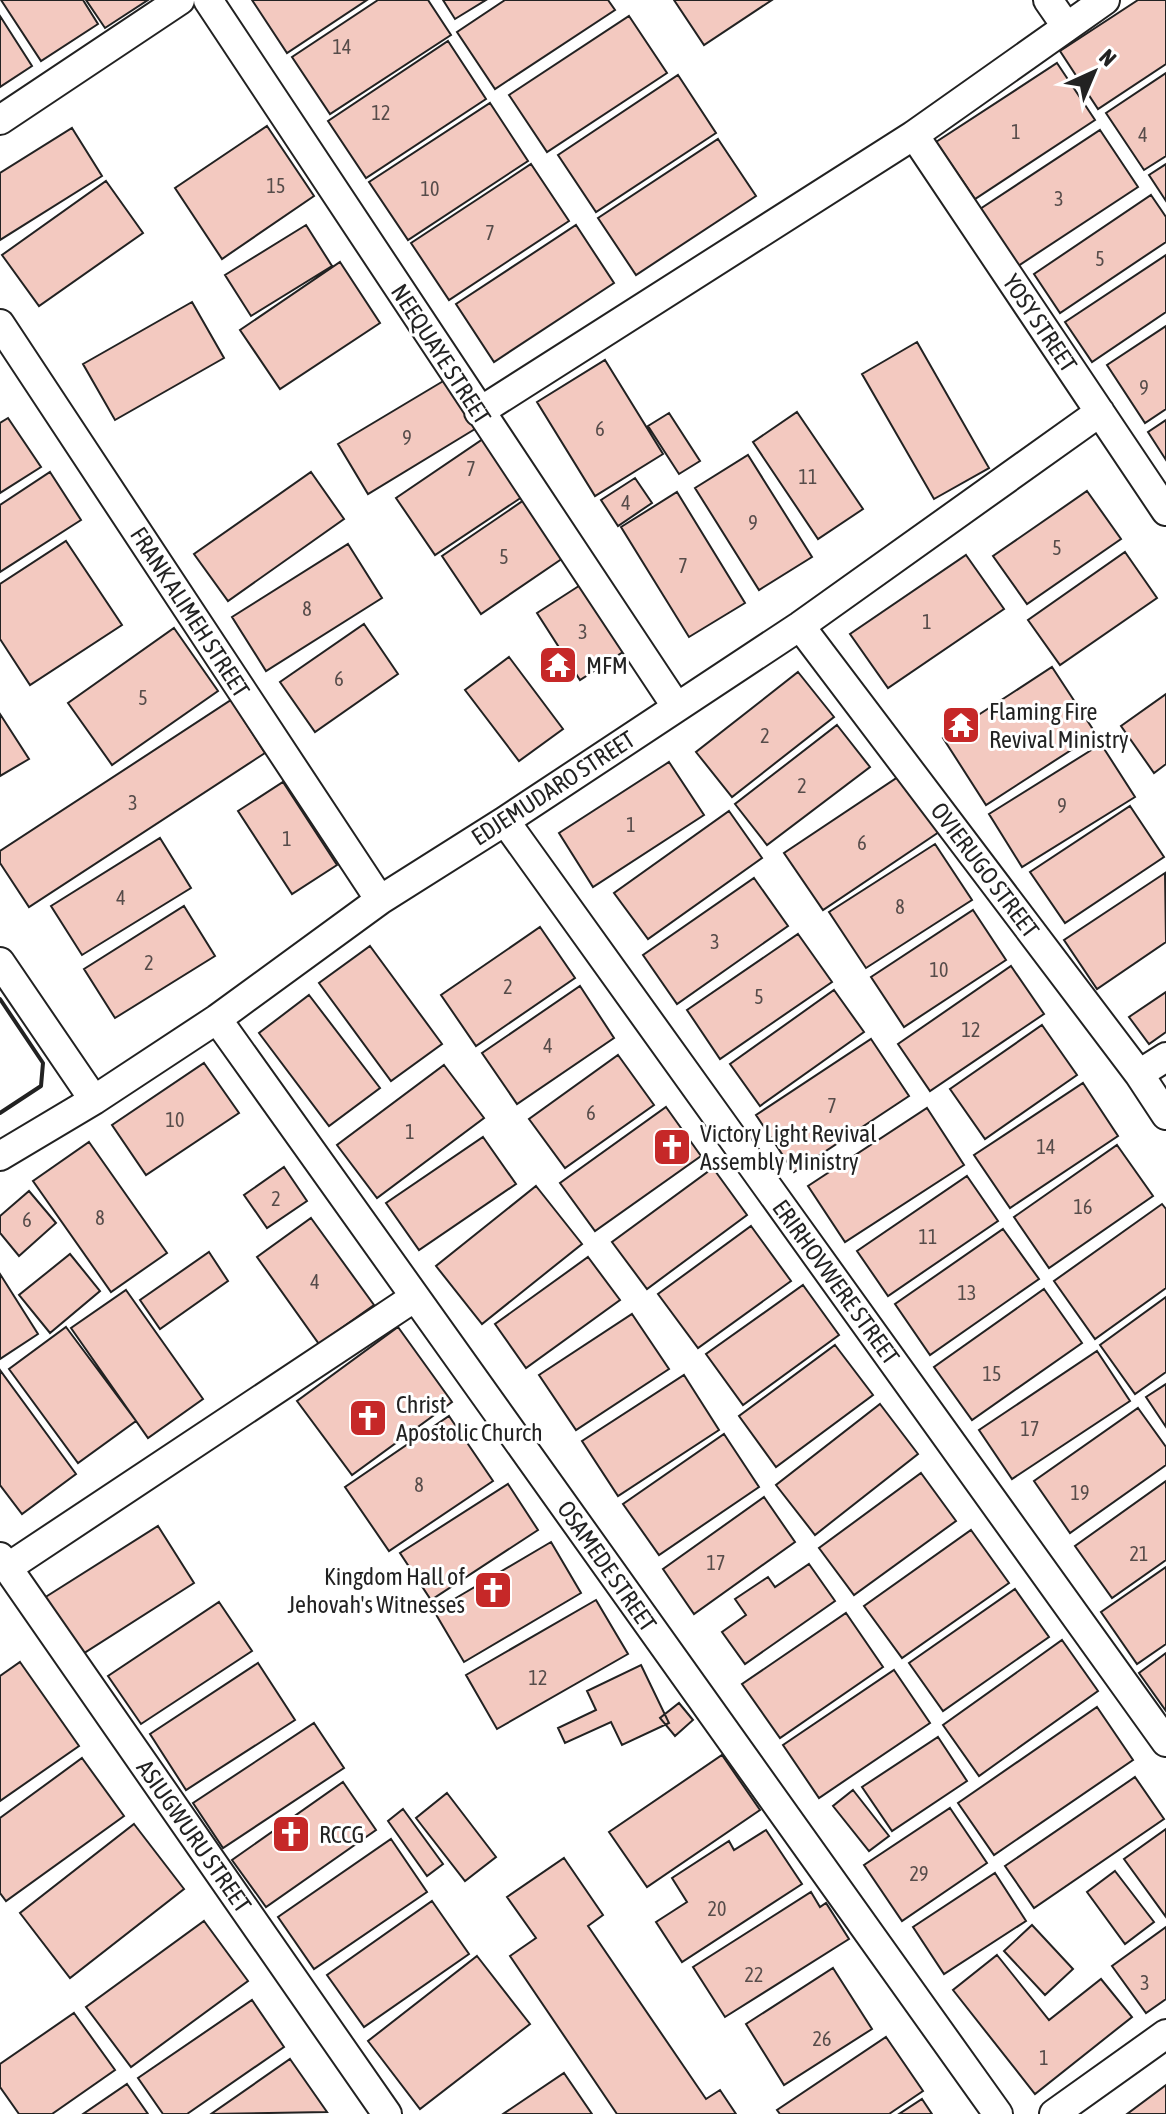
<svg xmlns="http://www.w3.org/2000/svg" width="1166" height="2114" font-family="'Asap Condensed',sans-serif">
<rect width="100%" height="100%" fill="#fff"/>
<path fill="#f3c9c0" stroke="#222" stroke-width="2" d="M1 0H83L98 24 41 61Z
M86 0H148L105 28Z
M252 0H367L287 53Z
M378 0H428L451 35 330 114 292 57Z
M443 0H486L455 19Z
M505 0H608L615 10 495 89 457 32Z
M674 0H772L704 45Z
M1138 0H1166V64L1098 109 1060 51Z
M0 16 32 66 0 87Z
M629 16 667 73 547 152 509 95Z
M448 41 486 99 366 178 328 121Z
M1057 63 1095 120 975 199 936 142Z
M1166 73V156L1144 170 1106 113Z
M678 75 716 133 596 212 558 155Z
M490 103 528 161 408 240 369 182Z
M267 126 314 196 222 259 175 188Z
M72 128 102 176 0 240V173Z
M1100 130 1138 187 1018 266 980 209Z
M718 139 756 196 636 275 598 218Z
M531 164 569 221 449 300 411 243Z
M1166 164V201L1149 175Z
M106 181 143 233 39 306 2 255Z
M1151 195 1166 217V242L1060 313 1034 274Z
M306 225 332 266 251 316 225 275Z
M576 225 614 283 494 362 456 304Z
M1166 255V312L1092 362 1065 322Z
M340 262 380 323 280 389 240 330Z
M192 302 224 358 115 420 83 364Z
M1166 326V409L1145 423 1107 365Z
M917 342 989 468 934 499 862 374Z
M605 360 663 454 595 496 537 402Z
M445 380 475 429 368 494 338 444Z
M797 412 863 509 818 539 753 442Z
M669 413 700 461 679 474 648 426Z
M8 418 41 467 0 493V423Z
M1166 420V460L1148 432Z
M483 439 522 497 435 555 396 498Z
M748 455 812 557 759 590 695 488Z
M50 472 81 520 0 572V505Z
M311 472 344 519 228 601 194 554Z
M635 478 652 503 618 526 601 500Z
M1087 491 1121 539 1027 604 993 556Z
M677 492 745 603 689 637 621 527Z
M527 498 566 556 481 614 442 556Z
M66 541 122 625 30 685 0 639V584Z
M348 544 382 598 266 671 232 617Z
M1125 552 1157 598 1060 665 1028 620Z
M966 555 1004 609 888 688 850 634Z
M585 582 629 648 580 680 537 613Z
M364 624 398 674 315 732 280 682Z
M174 628 218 691 112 765 68 703Z
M509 657 563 729 519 761 465 690Z
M1052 667 1096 734 986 805 943 738Z
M798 672 834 717 732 797 696 752Z
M1166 694V764L1154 773 1121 726Z
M231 700 265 753 29 907 0 863V851Z
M0 714 29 759 0 776Z
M837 725 870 767 767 845 735 804Z
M1101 744 1135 797 1022 867 989 814Z
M669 762 704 815 593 887 559 833Z
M901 775 939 832 823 910 784 853Z
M283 782 337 865 292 894 238 811Z
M1130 806 1164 857 1065 923 1030 872Z
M729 811 762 858 648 939 614 893Z
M160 838 191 888 82 955 51 906Z
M935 844 972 900 866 968 829 912Z
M1165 873 1166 942 1097 989 1064 940Z
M754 878 788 926 677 1004 643 955Z
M184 906 215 956 115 1018 84 969Z
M973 910 1006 960 904 1027 871 977Z
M540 927 575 978 476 1046 441 995Z
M798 934 832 982 720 1059 687 1010Z
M370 946 442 1044 391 1081 319 983Z
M1011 966 1044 1014 930 1091 898 1044Z
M580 986 614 1038 517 1104 482 1053Z
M834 990 864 1032 760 1106 730 1064Z
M1166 992V1032L1149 1044 1129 1017Z
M309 995 380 1088 329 1126 259 1033Z
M1042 1025 1077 1075 985 1139 950 1089Z
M871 1039 909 1096 794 1172 756 1115Z
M618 1055 654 1105 565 1168 529 1119Z
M204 1063 239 1113 146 1175 112 1125Z
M444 1065 484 1118 377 1198 337 1145Z
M1083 1083 1118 1136 1010 1208 974 1155Z
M666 1107 701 1156 595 1231 560 1183Z
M927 1108 964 1165 845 1242 808 1186Z
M483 1137 516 1184 419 1250 386 1203Z
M89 1142 167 1253 111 1292 33 1181Z
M1117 1145 1153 1196 1049 1268 1014 1217Z
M284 1167 307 1201 267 1228 244 1195Z
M713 1168 747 1215 647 1289 612 1242Z
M967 1176 998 1221 888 1296 857 1251Z
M536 1186 582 1244 482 1324 436 1266Z
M29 1191 56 1223 19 1256 0 1233V1216Z
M1162 1204 1166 1209V1288L1095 1339 1054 1281Z
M311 1218 374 1305 319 1344 257 1257Z
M751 1226 791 1281 698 1348 658 1294Z
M1003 1229 1039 1279 930 1355 895 1304Z
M209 1252 228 1281 160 1329 140 1300Z
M70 1254 100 1291 50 1333 19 1295Z
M588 1257 620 1300 526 1368 495 1324Z
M0 1274 38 1334 0 1359Z
M803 1285 839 1335 743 1405 706 1354Z
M1044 1289 1082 1343 972 1420 934 1367Z
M126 1290 203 1399 148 1438 71 1328Z
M1166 1297V1372L1135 1394 1100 1345Z
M632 1314 669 1369 576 1430 539 1375Z
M66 1327 136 1421 78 1463 9 1369Z
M398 1327 452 1402 352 1475 297 1401Z
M835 1345 873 1395 776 1467 739 1416Z
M1097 1351 1130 1401 1012 1479 979 1430Z
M0 1370 76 1474 22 1514 0 1485Z
M684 1375 719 1430 618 1496 582 1441Z
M1166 1384V1427L1146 1397Z
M880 1404 918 1454 815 1535 776 1485Z
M1138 1408 1166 1447V1465L1070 1533 1034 1481Z
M449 1416 493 1481 389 1551 345 1487Z
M724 1434 759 1487 659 1555 623 1504Z
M921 1473 956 1521 854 1595 819 1548Z
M1166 1481V1560L1112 1598 1075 1546Z
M508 1484 538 1530 431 1600 400 1553Z
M764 1497 795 1542 694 1614 663 1569Z
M158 1526 194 1583 81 1655 44 1598Z
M971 1530 1009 1583 902 1658 864 1606Z
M551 1542 581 1593 464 1662 434 1611Z
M809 1564 835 1601 745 1664 722 1632 746 1615 735 1599 768 1577 775 1587Z
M1166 1567V1644L1137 1664 1101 1612Z
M1015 1589 1049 1637 943 1711 909 1663Z
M596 1600 628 1654 497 1729 466 1675Z
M219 1602 252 1651 141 1724 108 1676Z
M846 1613 883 1667 780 1738 742 1684Z
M1062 1640 1098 1691 979 1776 943 1725Z
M1166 1653V1711L1139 1673Z
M20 1662 79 1746 0 1801V1676Z
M258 1663 295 1720 186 1790 150 1734Z
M641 1665 669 1723 622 1745 611 1722 565 1743 558 1728 596 1710 587 1691Z
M894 1670 930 1723 819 1798 783 1745Z
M679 1703 693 1720 675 1736 660 1718Z
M1097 1707 1133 1760 994 1855 958 1803Z
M314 1723 344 1768 223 1848 193 1803Z
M938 1737 967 1781 892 1831 862 1787Z
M722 1755 760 1810 647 1887 609 1832Z
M82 1758 124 1816 6 1901 0 1893V1818Z
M1135 1777 1164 1819 1034 1908 1005 1866Z
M343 1782 376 1830 266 1907 232 1860Z
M853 1790 889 1836 869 1851 833 1806Z
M447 1793 496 1857 465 1881 416 1818Z
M950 1808 987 1863 902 1921 864 1865Z
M403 1809 443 1864 427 1876 388 1821Z
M134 1824 184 1889 70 1978 20 1913Z
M1166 1829V1917L1124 1859Z
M766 1830 802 1884 682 1962 656 1922 687 1902 672 1878 729 1841 734 1850Z
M391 1839 427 1892 314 1969 278 1917Z
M564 1858 603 1915 588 1926 706 2099 720 2090 736 2114H617L510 1956 536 1938 507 1897Z
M1115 1871 1154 1922 1125 1944 1087 1892Z
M995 1873 1026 1921 944 1974 913 1927Z
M811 1892 820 1907 826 1903 849 1939 725 2017 693 1967Z
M432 1901 469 1954 364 2027 327 1975Z
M204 1921 248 1981 131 2067 86 2007Z
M1032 1925 1073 1969 1045 1995 1004 1951Z
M1166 1927V1999L1146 2013 1112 1966Z
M997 1955 1049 2020 1101 1979 1132 2017 1035 2094 953 1990Z
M477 1956 530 2024 420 2109 368 2041Z
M833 1968 872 2029 784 2085 746 2024Z
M252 2000 284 2047 187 2114H163L138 2078Z
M74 2013 115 2070 52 2114H19L0 2087V2064Z
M886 2037 923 2091 889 2114H780L777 2110Z
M290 2059 327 2112 211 2114Z
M564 2073 592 2114H503Z
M127 2084 148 2114H83Z
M1166 2085V2114H1127Z
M922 2099 932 2114H899Z"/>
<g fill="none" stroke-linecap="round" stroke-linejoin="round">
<g stroke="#222" stroke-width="32">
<path id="street" d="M208 0 676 706
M1048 0 1066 26
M0 120 180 0
M914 135 1166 511
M0 324 380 900
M479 412 914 135 1105 0
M800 626 1139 1074 1166 1115
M505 821 1166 1742
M0 962 94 1100
M217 1019 998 2114
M1139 1074 1166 1057
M0 1156 94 1100 217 1019 380 900 505 821 800 626 1100 412
M0 1557 387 2114
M7 1568 415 1297
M1054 2114 1166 2034"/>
</g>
<use href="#street" stroke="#fff" stroke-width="28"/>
<path stroke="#222" stroke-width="4" d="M0 999 43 1063 41 1086 0 1113"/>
</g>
<defs>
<g id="temple-square" transform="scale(2)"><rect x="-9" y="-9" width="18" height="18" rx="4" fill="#c62828" stroke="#fff"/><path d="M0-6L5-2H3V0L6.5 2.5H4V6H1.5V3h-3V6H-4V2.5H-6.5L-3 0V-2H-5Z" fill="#fff"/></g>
<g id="church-square" transform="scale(2)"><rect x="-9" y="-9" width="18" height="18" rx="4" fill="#c62828" stroke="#fff"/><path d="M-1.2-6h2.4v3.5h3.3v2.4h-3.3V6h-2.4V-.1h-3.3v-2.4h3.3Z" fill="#fff"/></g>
</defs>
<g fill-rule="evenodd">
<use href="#temple-square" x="558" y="665"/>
<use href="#temple-square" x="961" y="725"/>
<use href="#church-square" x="672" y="1147"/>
<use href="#church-square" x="368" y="1418"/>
<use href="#church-square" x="493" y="1590"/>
<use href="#church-square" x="291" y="1834"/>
</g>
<g text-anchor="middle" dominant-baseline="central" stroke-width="6" stroke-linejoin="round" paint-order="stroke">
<g font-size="20" fill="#564c4a">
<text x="342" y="46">14</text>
<text x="381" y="112">12</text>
<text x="1016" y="131">1</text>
<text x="1143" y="134">4</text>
<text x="276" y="185">15</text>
<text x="430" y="188">10</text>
<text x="1059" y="198">3</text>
<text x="490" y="232">7</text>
<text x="1100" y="258">5</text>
<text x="1144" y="387">9</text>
<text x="600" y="428">6</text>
<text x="407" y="437">9</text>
<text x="471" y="468">7</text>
<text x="808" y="476">11</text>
<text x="626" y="502">4</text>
<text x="753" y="522">9</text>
<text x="1057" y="547">5</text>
<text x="504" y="556">5</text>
<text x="683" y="565">7</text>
<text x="307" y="608">8</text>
<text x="927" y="621">1</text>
<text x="583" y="631">3</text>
<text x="339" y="678">6</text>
<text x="143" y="697">5</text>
<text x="765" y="735">2</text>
<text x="802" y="785">2</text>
<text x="133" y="802">3</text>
<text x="1062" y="805">9</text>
<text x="631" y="824">1</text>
<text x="287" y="838">1</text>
<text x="862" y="842">6</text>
<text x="121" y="897">4</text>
<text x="900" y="906">8</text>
<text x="715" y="941">3</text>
<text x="149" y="962">2</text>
<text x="939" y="969">10</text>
<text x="508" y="986">2</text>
<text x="759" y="996">5</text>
<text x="971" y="1029">12</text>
<text x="548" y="1045">4</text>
<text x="832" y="1105">7</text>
<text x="591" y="1112">6</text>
<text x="175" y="1119">10</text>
<text x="410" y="1131">1</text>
<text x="1046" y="1146">14</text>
<text x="276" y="1198">2</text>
<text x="1083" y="1206">16</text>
<text x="100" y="1217">8</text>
<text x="27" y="1219">6</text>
<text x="928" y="1236">11</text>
<text x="315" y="1281">4</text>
<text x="967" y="1292">13</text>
<text x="992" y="1373">15</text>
<text x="1030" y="1428">17</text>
<text x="419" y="1484">8</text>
<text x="1080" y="1492">19</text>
<text x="1139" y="1553">21</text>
<text x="716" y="1562">17</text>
<text x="538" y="1677">12</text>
<text x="919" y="1873">29</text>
<text x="717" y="1908">20</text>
<text x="754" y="1974">22</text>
<text x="1145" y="1982">3</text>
<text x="822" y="2038">26</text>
<text x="1044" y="2057">1</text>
</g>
<g font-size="24" fill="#222" stroke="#fff">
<text transform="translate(1040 323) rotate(56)">YOSY STREET</text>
<text transform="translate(441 354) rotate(57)">NEEQUAYE STREET</text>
<text transform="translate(190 612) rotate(57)">FRANK ALIMEH STREET</text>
<text transform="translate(553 788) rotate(-33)">EDJEMUDARO STREET</text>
<text transform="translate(985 870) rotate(53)">OVIERUGO STREET</text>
<text transform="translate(836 1282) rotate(54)">ERIRHOVWERE STREET</text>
<text transform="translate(607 1566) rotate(55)">OSAMEDE STREET</text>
<text transform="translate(194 1836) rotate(55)">ASIUGWURU STREET</text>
</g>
<g font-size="24" fill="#222" stroke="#fff" text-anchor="start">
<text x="586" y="665">MFM</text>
<text x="989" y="711">Flaming Fire<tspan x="989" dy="28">Revival Ministry</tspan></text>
<text x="700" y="1133">Victory Light Revival<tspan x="700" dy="28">Assembly Ministry</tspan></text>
<text x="396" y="1404">Christ<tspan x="396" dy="28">Apostolic Church</tspan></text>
<text x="465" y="1576" text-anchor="end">Kingdom Hall of<tspan x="465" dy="28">Jehovah's Witnesses</tspan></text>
<text x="319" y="1834">RCCG</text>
</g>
</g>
<g transform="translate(1094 72) rotate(44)" stroke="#ffffff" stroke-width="6" paint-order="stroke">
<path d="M0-6L14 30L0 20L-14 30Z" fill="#222222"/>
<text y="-12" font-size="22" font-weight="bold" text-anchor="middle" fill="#222222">N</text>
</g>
</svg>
